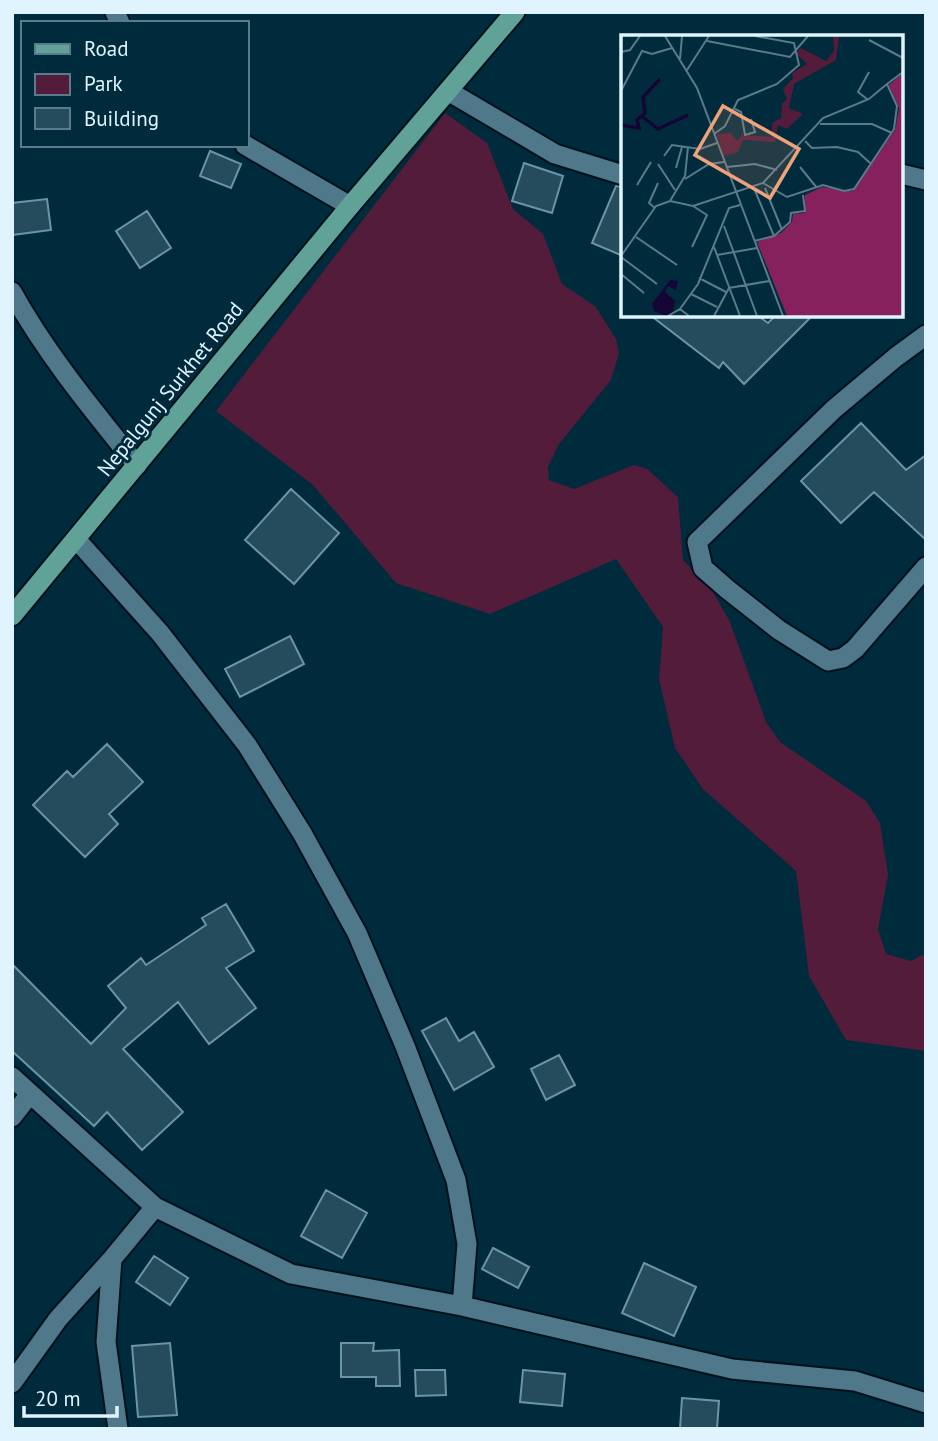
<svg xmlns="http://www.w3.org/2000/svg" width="938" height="1441" font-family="'PT Sans',sans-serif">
<rect width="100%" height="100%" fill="#002b3c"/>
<path fill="#531c3a" d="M445 113 487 143 513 209 543 234 562 284 595 306 616 339 619 353 611 380 559 444 548 467 549 480 574 489 634 465 647 469 678 497 683 560 712 590 730 622 766 722 780 742 866 801 880 823 888 875 878 929 886 954 911 961 926 953V1051L846 1040 809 976 796 871 703 789 675 748 659 679 663 627 616 559 490 614 396 583 313 485 216 411Z"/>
<path fill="#244c5d" stroke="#6b94a8" stroke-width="2" d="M210 151 241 164 231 188 200 176Z
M524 163 563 176 552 213 512 201Z
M616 186 623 187V256L592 243Z
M47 199 51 230 12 235V203Z
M147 211 171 248 140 268 116 231Z
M650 315H757L768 323 776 315H813L744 384 723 362 719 368Z
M861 423 906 470 926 455V540L874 492 841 523 801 481Z
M291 489 339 533 294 584 245 540Z
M290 636 304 664 240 697 225 669Z
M107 744 143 782 109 814 118 824 85 857 33 805 67 771 73 777Z
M226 904 254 951 226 968 256 1008 209 1044 178 1002 123 1049 183 1112 142 1150 107 1112 94 1126 12 1051V964L91 1044 126 1008 108 986 141 958 146 965 206 925 202 918Z
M446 1018 459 1041 474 1032 494 1067 454 1090 422 1031Z
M559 1055 575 1085 546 1100 531 1069Z
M326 1190 367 1213 342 1258 301 1236Z
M493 1248 529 1267 518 1288 482 1269Z
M154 1256 188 1278 170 1305 136 1282Z
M644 1263 696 1287 674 1336 622 1313Z
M170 1343 177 1415 138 1417 132 1346Z
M341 1343H374L373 1351 399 1350 400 1386H376V1377H341Z
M415 1370H445L446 1395 416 1396Z
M523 1370 565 1374 562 1406 520 1402Z
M682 1398 719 1401 717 1429H680Z"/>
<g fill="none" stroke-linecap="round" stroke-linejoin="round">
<g stroke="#01121b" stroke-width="23">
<path id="minor" d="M115 12 120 23
M448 91 555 154 623 175
M245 145 350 206
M901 174 926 180
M12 292C47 355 92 409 137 465
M926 335 896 357 834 409 697 542 703 568 727 589 779 630 828 661 843 658 855 649 926 567
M76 539 160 633 247 745 302 833 357 933 405 1046 456 1180 467 1244 462 1306
M12 1077 155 1207 291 1274 462 1306 732 1369 855 1381 926 1403
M12 1117 30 1094
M12 1383 58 1319 112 1259
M118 1429 106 1342 112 1259 155 1207"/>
</g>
<g stroke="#01121b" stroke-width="23">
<path id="primary" d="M12 616 350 206 515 12"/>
</g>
<use href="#minor" stroke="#50788b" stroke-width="19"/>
<use href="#primary" stroke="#60a198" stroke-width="19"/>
</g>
<g text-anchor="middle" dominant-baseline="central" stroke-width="6" stroke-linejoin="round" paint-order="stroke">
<g font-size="21" fill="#dff4ff" stroke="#002b3c">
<text transform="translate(170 389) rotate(-51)">Nepalgunj Surkhet Road</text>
</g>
</g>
<g transform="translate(621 35)">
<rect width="282" height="282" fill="#002b3c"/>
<path d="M212 1H218L215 25 173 49 168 73 182 79 166 94 157 90 154 107 122 105 117 117 102 121 96 99 110 98 116 106 121 100 151 102V88L160 83 161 68 166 65 162 54 172 43 171 38 186 29 175 18 180 13 205 26 213 16Z" fill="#531c3a"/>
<path d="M282 38V281H166L136 207 160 198 171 187 172 179 183 178 184 160 201 152 232 156 274 95 278 73 268 50Z" fill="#87215d"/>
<path d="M49 245 57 246 55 255 47 251 44 257 54 266 52 277 45 281 33 276 31 269Z" fill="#140536"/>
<path fill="none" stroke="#140536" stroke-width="3.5" d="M22 82 37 94 67 80M0 90 18 93 16 85 24 78 22 62 39 44"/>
<path fill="none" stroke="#597b8a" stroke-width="2" d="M44 1 76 53 162 281M248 5 282 23M86 6 169 22 187 1M0 17 9 15 19 1M59 24 61 1M66 35 88 1M0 56 21 16 31 19 51 13M246 64 237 57 248 37M114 74 120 77 124 100 134 97 130 84M199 89H251L271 98M93 99 104 91 117 65 156 49 178 30 173 8 134 1M184 106 191 113 216 112 237 117 249 128M43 121 51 110 79 114 96 108M37 129 54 155M106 132 134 129 156 135M179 132 196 153M55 133 61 112M64 144 88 129 103 127M142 148 166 162 202 150 223 156 233 154 273 94 276 71 266 49 282 37M16 150 30 127M132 151 153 201 133 206M144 153 161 195M49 166 64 141 67 112M34 173 28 168 37 148M103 191 136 281M153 201 169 187 170 178 184 176 182 160M15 202 56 230M71 212 86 180 72 171M93 212 119 281M96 220 136 213M0 221 35 171 49 166 72 171 142 148 202 83 248 64 266 49M0 222 36 249M0 239 23 258M78 243 105 257M70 259 96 272M59 274 77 249 108 173 119 170M47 281 59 274 68 281M93 281 108 253 148 246"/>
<path fill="#f0a278" fill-opacity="0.15" stroke="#f0a278" stroke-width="3.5" d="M102 71 178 114 149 163 74 120Z"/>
<rect width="282" height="282" fill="none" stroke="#dff4ff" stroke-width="3.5"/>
</g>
<rect width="938" height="1441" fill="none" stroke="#dff4ff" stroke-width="28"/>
<rect x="21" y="21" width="228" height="126" fill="#002b3c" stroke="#597b8a" stroke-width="2"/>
<rect x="35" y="44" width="35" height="10" fill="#60a198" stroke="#597b8a" stroke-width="2"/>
<text x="84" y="56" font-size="21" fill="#dff4ff">Road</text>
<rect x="35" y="74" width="35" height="21" fill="#531c3a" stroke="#597b8a" stroke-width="2"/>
<text x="84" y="91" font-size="21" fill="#dff4ff">Park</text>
<rect x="35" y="108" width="35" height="21" fill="#244c5d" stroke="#597b8a" stroke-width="2"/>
<text x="84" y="126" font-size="21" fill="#dff4ff">Building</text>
<path d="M24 1406v10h93v-10" fill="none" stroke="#dff4ff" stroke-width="3.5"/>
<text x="35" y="1406" font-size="21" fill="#dff4ff" stroke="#002b3c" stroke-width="5" paint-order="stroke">20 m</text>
</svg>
